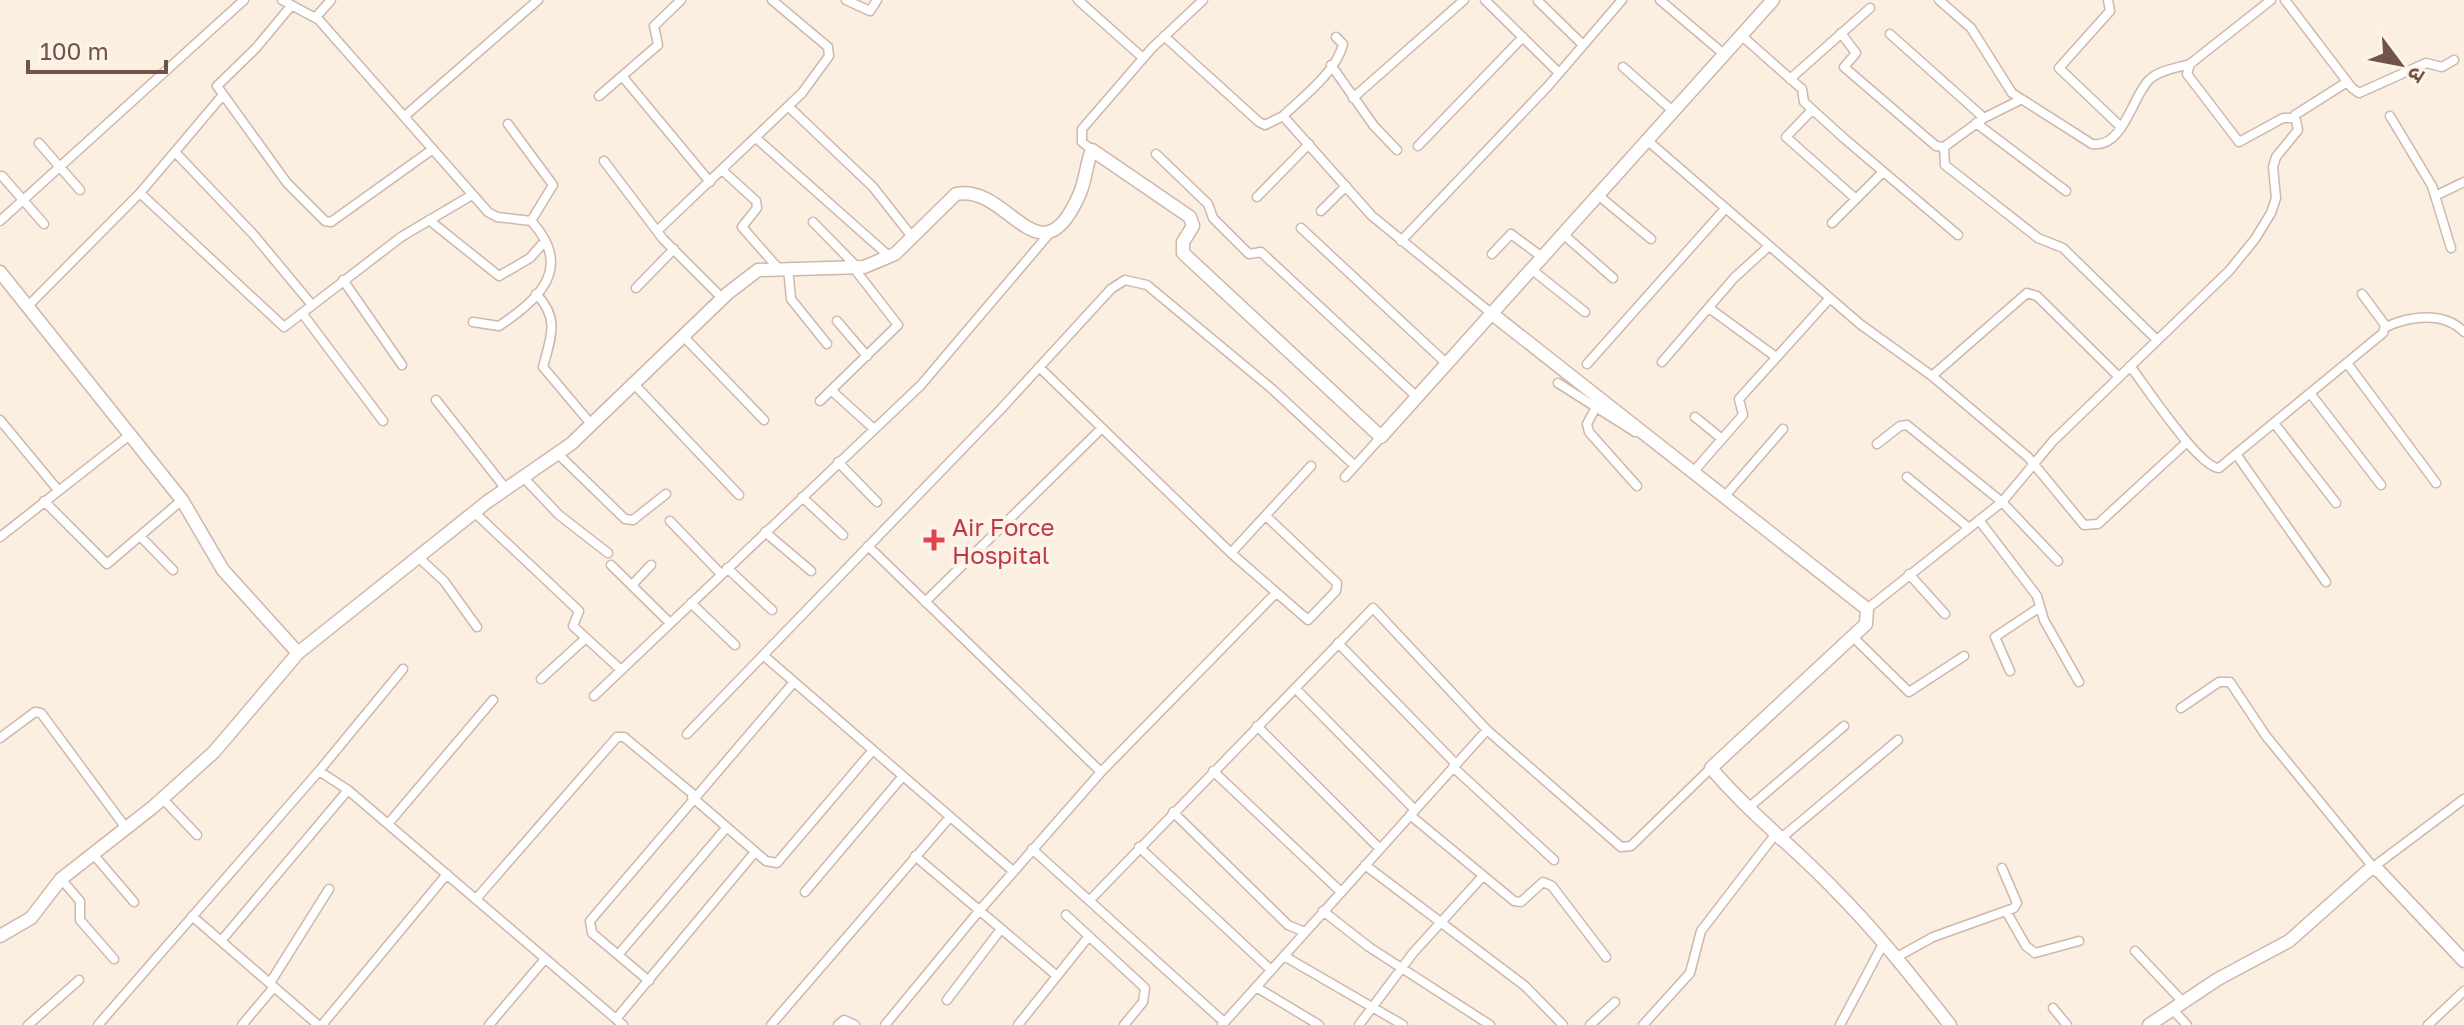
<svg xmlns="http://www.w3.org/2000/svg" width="2464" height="1025" font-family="'Golos Text','Noto Sans Devanagari',sans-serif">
<rect width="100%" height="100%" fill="#fbefe2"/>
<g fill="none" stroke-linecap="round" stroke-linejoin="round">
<g stroke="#ceb7ac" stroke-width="11">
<path id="street" d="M282 0 319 20 488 212 497 217 531 221C574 267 540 299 499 326L473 322
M846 0 870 11 877 0
M1078 0 1143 58
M1485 0 1559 73
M1660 0 1725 55
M1939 0 1971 28 2012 93 2092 144C2123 149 2132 97 2149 80 2159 70 2177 68 2190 64
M2108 0 2110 11 2059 68 2121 127
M2271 0 2190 64 2187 74 2239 142 2283 118H2294
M2285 0 2352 88 2359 93 2426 63 2442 67 2454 60
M1538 1 1583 45
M291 6 256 48 217 86 287 183 325 221 331 222 433 149
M316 17 331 0
M1841 33 1856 53 1844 67 1936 146 1944 147 1984 118 2020 100
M1890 34 1984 118
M1164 36 1259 122 1265 125 1283 116 1372 216 1491 313
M1742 36 1802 89 1804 102 1846 140 1958 235
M1331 65 1374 126 1397 150
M1623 67 1674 112
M622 76 710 182
M1790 79 1870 8
M599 96 658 45 654 26 681 0
M1353 98 1464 0
M788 106 873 187 913 238
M1812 110 1786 137 1856 199
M406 115 538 0
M1283 116C1303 97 1337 71 1343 44L1336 37
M2390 116 2432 186 2451 248
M1976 123 2066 191
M508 124 553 185 531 221
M756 138 890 257
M1648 141 1860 324 1932 376 2028 457 2084 525 2098 524 2187 442
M39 143 80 190
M1418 146 1523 37
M1944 147 1945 165 2038 238 2063 248 2157 340
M1092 150 1082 142V129L1152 48 1203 0
M175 152 253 234 312 305
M1156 154 1208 204 1213 218 1249 254 1261 252 1417 397
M604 161 663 239 722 298
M722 170 756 201 757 208 742 227 778 268
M2 176 44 224
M140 193 284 327 401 237 472 195
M1598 195 1651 239
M2435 196 2464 182
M1257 197 1309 144
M1321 211 1346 186
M429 220 499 276 530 258 545 241
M0 221 244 0
M813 222 857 267
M1832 223 1883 172
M1301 228 1446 363
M657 231 802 93 829 56 828 47 772 0
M1563 234 1613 278
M1401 241 1549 85 1622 0
M1492 254 1511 234 1542 257
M788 268 791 299 827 344
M1531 269 1585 312
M343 280 402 365
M636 288 674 249
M536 294C560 318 551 337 543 367L591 424
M28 306 140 193 222 96
M1709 308 1776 357
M302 313 383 421
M837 321 867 356
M2386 327C2409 316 2444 311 2464 332
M683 336 764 420
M1662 362 1734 278 1768 247
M2347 363 2436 483
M1587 364 1724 210
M2130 366C2145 385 2199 468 2219 468L2383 333 2385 325 2362 294
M1039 367 1231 553 1308 620 1336 591 1337 583 1266 516
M1932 376 2027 293 2037 296 2119 377
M633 383 739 495
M1558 383 1635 432
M831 390 874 429
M2310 393 2381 485
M436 400 506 489
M820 401 898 325 853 267
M1596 407 1587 424 1589 432 1637 486
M1695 417 1722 439
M0 420 58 490
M2274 423 2336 503
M1877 444 1900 426 1907 425 2002 502 2058 561
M557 453 625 519 633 520 666 494
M2236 454 2326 582
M838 462 877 502
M1694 471 1743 415 1739 399 1830 298
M523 477 559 515 608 553
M1345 477 1381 437
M1907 477 1969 528
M1725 496 1783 429
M802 497 843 535
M44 501 107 564 182 500
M474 512 579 611 573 626 621 670
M1979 520 2037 596 2044 620 2079 682
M670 521 721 574
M765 532 811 571
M0 537 131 434
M141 537 173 570
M868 546 1101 772
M1231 553 1311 466
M417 556 444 581 477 627
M611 565 670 623
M727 568 772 610
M1909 574 1945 614
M633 584 651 565
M925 602 1102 428
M691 603 735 645
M1867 609 2002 502 2053 441 2229 271 2255 239 2271 213 2276 198 2273 167 2276 157 2298 130 2295 115 2347 82
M1852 636 1909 692 1964 656
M1338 643 1456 764
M763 655 1013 871
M2010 671 1995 637 2040 607
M541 679 586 638
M1295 688 1415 810
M594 696 921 385 1049 234
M2181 708 2219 682H2230L2266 736 2373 867
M1257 726 1380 849
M687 734 1001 409 1111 289 1125 280 1147 285 1272 389 1355 466
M0 738 35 712 41 713 126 828
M1453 767 1554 860
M319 771 403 669
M1213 771 1341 892
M692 797 766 861 777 863 873 750
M162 798 197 835
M1747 809 1844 726
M1173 812 1288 925 1305 932
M1410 815 1514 901 1521 902 1543 882 1552 886 1606 957
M388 824 493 700
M1779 840 1898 740
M1139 847 1271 970
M1032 849 1224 1022
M93 854 134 902
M915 856 1057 976
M1365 865 1525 986 1563 1025
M2372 868 2464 799
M61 879 80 901V920L114 959
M805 892 903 776
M476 899 617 737H624L694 795
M1090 900 1373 608 1487 730 1621 847 1631 846 1711 768
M1323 911 1369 947 1490 1025
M2006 911 2026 946 2035 953 2079 941
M1066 915 1145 988 1143 1002 1124 1025
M192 916 318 1025
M221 941 348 790
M2135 951 2183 1002
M618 955 727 827
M1284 956 1403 1025
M1897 957 1933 937 2014 908 2017 903 2002 868
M649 981 592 933 590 921 794 682
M270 983 329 889
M1256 987 1319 1025
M947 1000 1001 929
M2053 1008 2067 1025
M2172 1009 2187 1025
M616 1019 755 852
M28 1025 79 980
M98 1025 319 771 348 790 623 1025
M242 1025 274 987
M322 1025 447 874
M489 1025 545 959
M771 1025 950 817
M838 1025 844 1020 855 1025
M885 1025 979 911 1101 772 1276 593
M1018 1025 1089 936
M1222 1025 1487 730
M1359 1025 1413 953 1482 877
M1590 1025 1615 1002
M1643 1025 1690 973 1701 931 1774 836
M1840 1025 1883 944
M2428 1025 2464 991"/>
</g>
<g stroke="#d1b6a9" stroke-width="15">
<path id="secondary" d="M0 272 182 500 223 570 298 653
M1491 313 1867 609 1866 624 1711 768C1749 813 1794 847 1834 889 1876 931 1913 978 1950 1025
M0 936 31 918 61 879 153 807 214 752 298 653 487 502 571 444 728 293 758 270 864 267 895 254 956 194C1009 183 1040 287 1080 193 1086 179 1086 164 1092 150L1190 217 1193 226 1183 242V253L1381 437 1773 0
M2149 1025 2218 979 2289 941 2371 868 2379 871 2464 961"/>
</g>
<use href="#street" stroke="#fff" stroke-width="8"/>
<use href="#secondary" stroke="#fff" stroke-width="12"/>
</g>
<path fill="#e0444e" stroke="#fef3e8" stroke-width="3" d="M930 528h8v8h8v8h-8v8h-8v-8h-8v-8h8z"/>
<g text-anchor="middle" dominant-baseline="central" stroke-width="8" stroke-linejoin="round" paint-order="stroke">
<g font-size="24" fill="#be3a42" stroke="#fef3e8" text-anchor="start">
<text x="952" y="526">Air Force<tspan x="952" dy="28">Hospital</tspan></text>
</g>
</g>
<g transform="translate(2400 64) rotate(122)" stroke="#fef3e8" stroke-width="6" paint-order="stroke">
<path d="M0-6L14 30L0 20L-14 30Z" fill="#71534a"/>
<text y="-12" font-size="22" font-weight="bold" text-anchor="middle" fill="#71534a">उ</text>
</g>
<path d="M28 60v12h138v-12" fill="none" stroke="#71534a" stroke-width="4"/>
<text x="40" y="60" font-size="24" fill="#71534a" stroke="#fef3e8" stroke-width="6" paint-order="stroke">100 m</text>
</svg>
